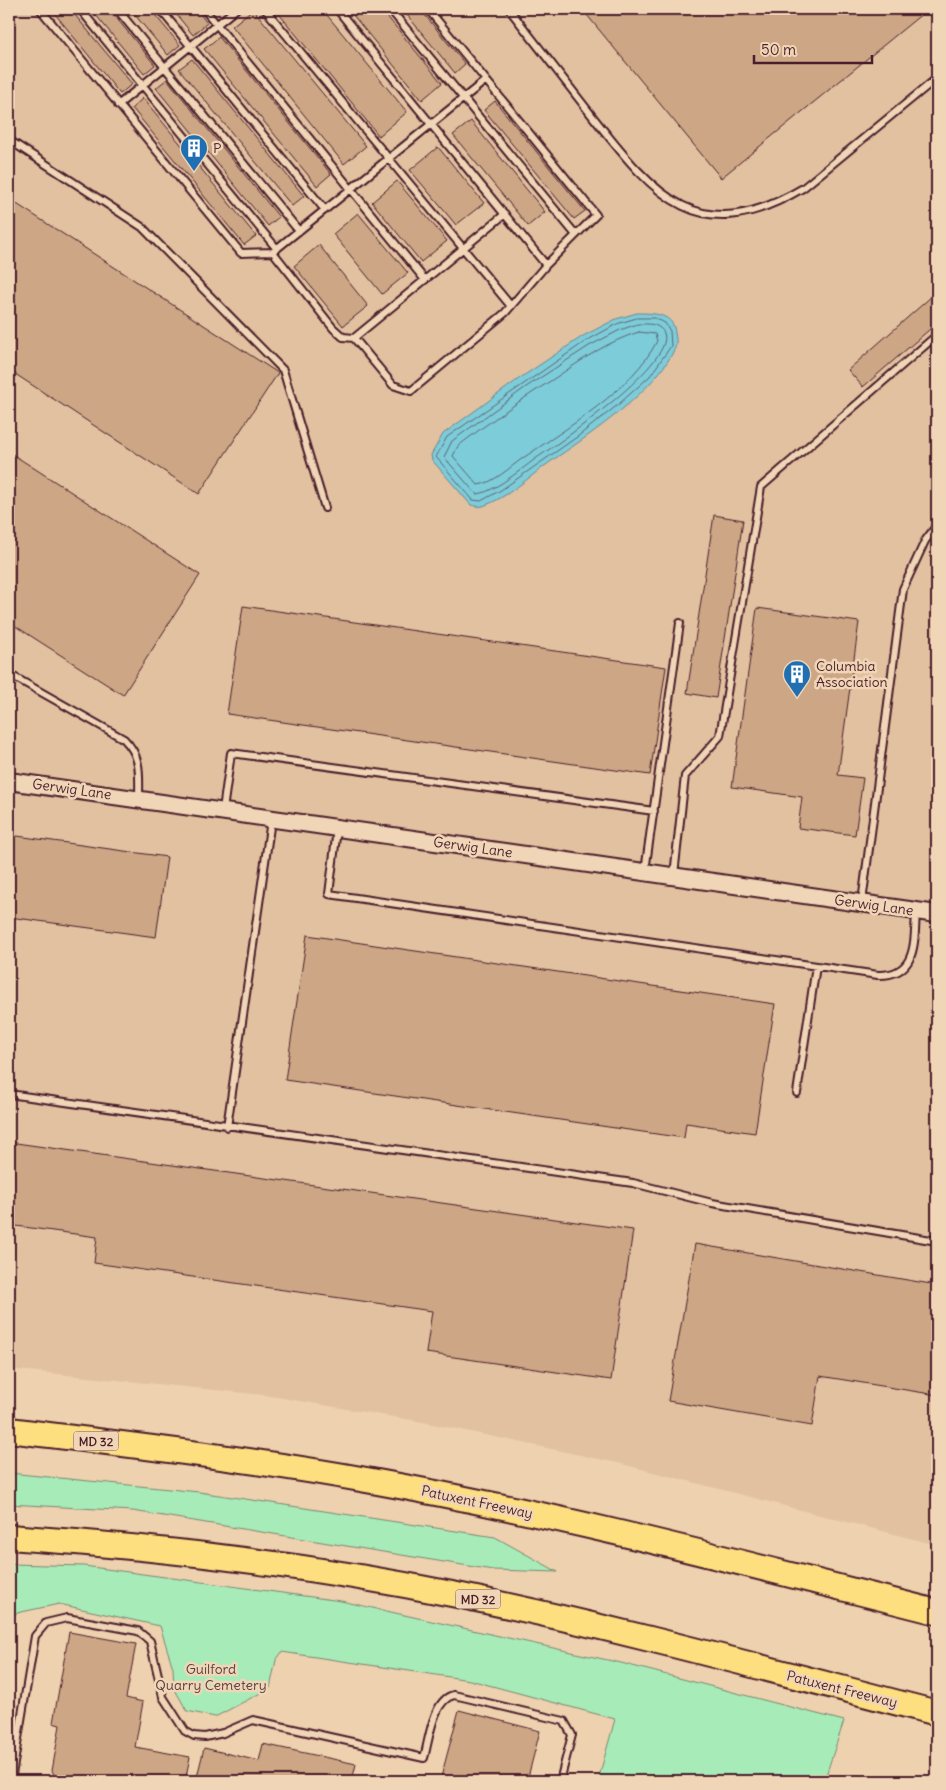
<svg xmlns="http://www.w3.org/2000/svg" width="946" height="1790" font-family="Delius,sans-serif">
<rect width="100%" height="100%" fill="#eed1ae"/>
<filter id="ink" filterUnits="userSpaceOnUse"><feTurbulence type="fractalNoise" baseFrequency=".02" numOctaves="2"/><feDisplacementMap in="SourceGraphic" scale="10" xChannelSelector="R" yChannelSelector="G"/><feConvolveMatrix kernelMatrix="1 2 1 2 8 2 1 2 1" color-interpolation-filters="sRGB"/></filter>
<g filter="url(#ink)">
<path fill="#e1c1a0" d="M9 9H937V1545L618 1463 423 1422 265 1395 9 1369Z"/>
<path fill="#a7ecb8" stroke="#788672" d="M9 1473 199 1492 495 1537 558 1572 493 1570 133 1511 9 1504Z
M9 1564 84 1566 341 1601 621 1663 844 1721 824 1781H598L615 1719 470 1680 282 1652 276 1660 270 1688 215 1717 187 1711 174 1688 173 1668 160 1626 59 1604 12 1614 9 1621Z"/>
<path fill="#7dccd9" stroke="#698793" d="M637 313C652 313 674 313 675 333 676 338 677 344 675 348 656 391 588 436 550 462 529 477 507 498 483 506 479 507 475 506 471 505L432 460 431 455 443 434 520 378 583 336 616 319Z"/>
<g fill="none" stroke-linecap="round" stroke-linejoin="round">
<path stroke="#5e6471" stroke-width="1" d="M637 318H655L665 323 670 331 671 346 650 376 619 404 577 437 501 490 481 501 473 500 436 457 447 437 586 341 617 324Z
M638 324C645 324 654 323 660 328 692 352 556 445 538 457 524 467 492 494 476 494L444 457 452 441 526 387 589 346 620 330Z
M639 332 655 334 657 341C633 389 567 428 523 458 510 467 494 483 478 485L453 456 458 446C489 422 522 399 555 378 582 360 608 341 639 332Z"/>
</g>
<path fill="#cca685" stroke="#4a1f2b" d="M51 9H70L132 84 120 94Z
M91 9H109L155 65 144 74Z
M130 9H150L180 45 168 55Z
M172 9H196L207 23 193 35Z
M253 9 366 146 344 164 232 26Z
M275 9H322L407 112 379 136Z
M348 9H381L442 83 422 100Z
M402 9H420L465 64 455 73Z
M582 9H928L721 178Z
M219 37 331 174 317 186 204 49Z
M192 59 304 196 292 206 179 69Z
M167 79 279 217 268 226 156 88Z
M143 98 256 236 244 245 132 108Z
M495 101 585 211 574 219 484 110Z
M471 121 545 212 528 226 453 135Z
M438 147 484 203 456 225 410 170Z
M397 181 447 241 421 262 372 202Z
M9 199 278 373 199 494 9 370Z
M358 213 408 273 382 294 333 234Z
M319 245 368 306 343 326 294 266Z
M932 296 937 297V323L863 387 848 370Z
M9 452 200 575 123 695 9 622Z
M714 515 743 520 716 698 687 693Z
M243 606 666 667 650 775 227 714Z
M757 608 859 622 838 775 863 778 855 835 798 828 802 797 732 787Z
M10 835 167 857 156 937 9 917Z
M307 935 775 1004 755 1133 686 1123 684 1138 285 1080Z
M9 1142 633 1230 611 1380 426 1353 432 1311 94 1263 97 1237 9 1225Z
M695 1244 937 1285V1395L820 1376 812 1426 668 1401Z
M69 1632 136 1644 126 1698 143 1702 135 1747 190 1757 185 1781H63L64 1778 55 1776 52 1771 60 1725 53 1723Z
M459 1710 540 1731 527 1781H440Z
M263 1744 356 1764 352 1781H196L204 1748 259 1761Z"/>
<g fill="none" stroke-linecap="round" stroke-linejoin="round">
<g stroke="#4a1f2b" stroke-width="10">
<path id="service" d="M40 9 241 253 273 252 333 328 343 337 354 338 393 385 411 391 505 313 546 265 596 215 428 9
M80 9 277 249
M117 9 299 231
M160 9 325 210
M204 9 425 280
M265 9 510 305
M337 9 546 265
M390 9 576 235
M509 9C537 45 565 81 593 117 656 197 699 250 803 188L937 78
M118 105 236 9
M9 140 142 227 283 370 325 508
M275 250 486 80
M354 338 505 214
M9 674 124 739C142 757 139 774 139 798
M223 810 231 753 654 811
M337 829 329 894 878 975C918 976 914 941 916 911
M645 871 680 623
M674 875 685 776 720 736 761 487 937 335
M862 902 903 589 925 541 937 525
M797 1093 816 966
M9 1094 633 1183 712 1203 937 1241
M227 1127 271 820
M11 1781 35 1636 46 1623 67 1618 138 1631 150 1641 163 1697 185 1731 194 1736 205 1737 223 1733 253 1720 424 1758C429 1740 433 1699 454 1695L564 1721 572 1735 560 1781"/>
</g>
<g stroke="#4a1f2b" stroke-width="20">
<path id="tertiary" d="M9 781 937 914"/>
</g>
<g stroke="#4a1f2b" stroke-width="28">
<path id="motorway" d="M9 1430C130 1445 252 1459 372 1481 562 1515 750 1565 937 1612
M9 1537C159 1547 309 1565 457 1595 618 1628 778 1672 937 1713"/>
</g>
<use href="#service" stroke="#f0d6b7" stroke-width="6"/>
<use href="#tertiary" stroke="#f0d6b7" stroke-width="16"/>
<use href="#motorway" stroke="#fedf80" stroke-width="24"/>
</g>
</g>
<defs>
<g id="building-pin" transform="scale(1.4375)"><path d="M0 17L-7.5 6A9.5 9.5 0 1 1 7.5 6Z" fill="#1f6fb2" stroke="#f0d6b7"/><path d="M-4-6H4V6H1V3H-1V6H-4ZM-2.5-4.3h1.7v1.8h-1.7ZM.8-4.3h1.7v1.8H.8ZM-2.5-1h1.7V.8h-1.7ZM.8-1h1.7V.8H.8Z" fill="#fff"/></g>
</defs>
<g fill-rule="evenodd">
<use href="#building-pin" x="194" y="148"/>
<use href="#building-pin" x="797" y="674"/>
</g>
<g text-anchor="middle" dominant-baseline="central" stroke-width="5" stroke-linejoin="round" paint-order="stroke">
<g fill="#f0d6b7" stroke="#7c5655" stroke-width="1">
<rect x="73.5" y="1431.5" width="45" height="19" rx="4"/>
<rect x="455.5" y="1589.5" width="45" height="19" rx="4"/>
</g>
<g font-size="12" font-weight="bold" fill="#4a1f2b">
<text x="96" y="1441">MD 32</text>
<text x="478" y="1599">MD 32</text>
</g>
<g font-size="14" fill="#4a1f2b" stroke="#f0d6b7" text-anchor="start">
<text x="213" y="148">P</text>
<text x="816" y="666">Columbia<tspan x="816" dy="16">Association</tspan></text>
</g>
<g font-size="14" fill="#4a1f2b" stroke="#f0d6b7">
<text transform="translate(72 789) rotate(8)">Gerwig Lane</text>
<text transform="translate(473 847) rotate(8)">Gerwig Lane</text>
<text transform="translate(874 905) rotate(8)">Gerwig Lane</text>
<text transform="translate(477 1502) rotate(12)">Patuxent Freeway</text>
<text transform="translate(842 1689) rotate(14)">Patuxent Freeway</text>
</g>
<g font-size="14" fill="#583e40" stroke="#f0d6b7">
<text x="211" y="1669">Guilford<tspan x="211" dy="16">Quarry Cemetery</tspan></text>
</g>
</g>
<rect width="946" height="1790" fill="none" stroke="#f0d6b7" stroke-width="30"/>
<rect x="15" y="15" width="916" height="1760" fill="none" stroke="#4a1f2b" stroke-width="2" filter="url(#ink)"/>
<path d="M754 55v8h118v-8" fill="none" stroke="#4a1f2b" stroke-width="2.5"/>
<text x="761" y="55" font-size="15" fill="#4a1f2b" stroke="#f0d6b7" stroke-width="4" paint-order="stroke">50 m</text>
</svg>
